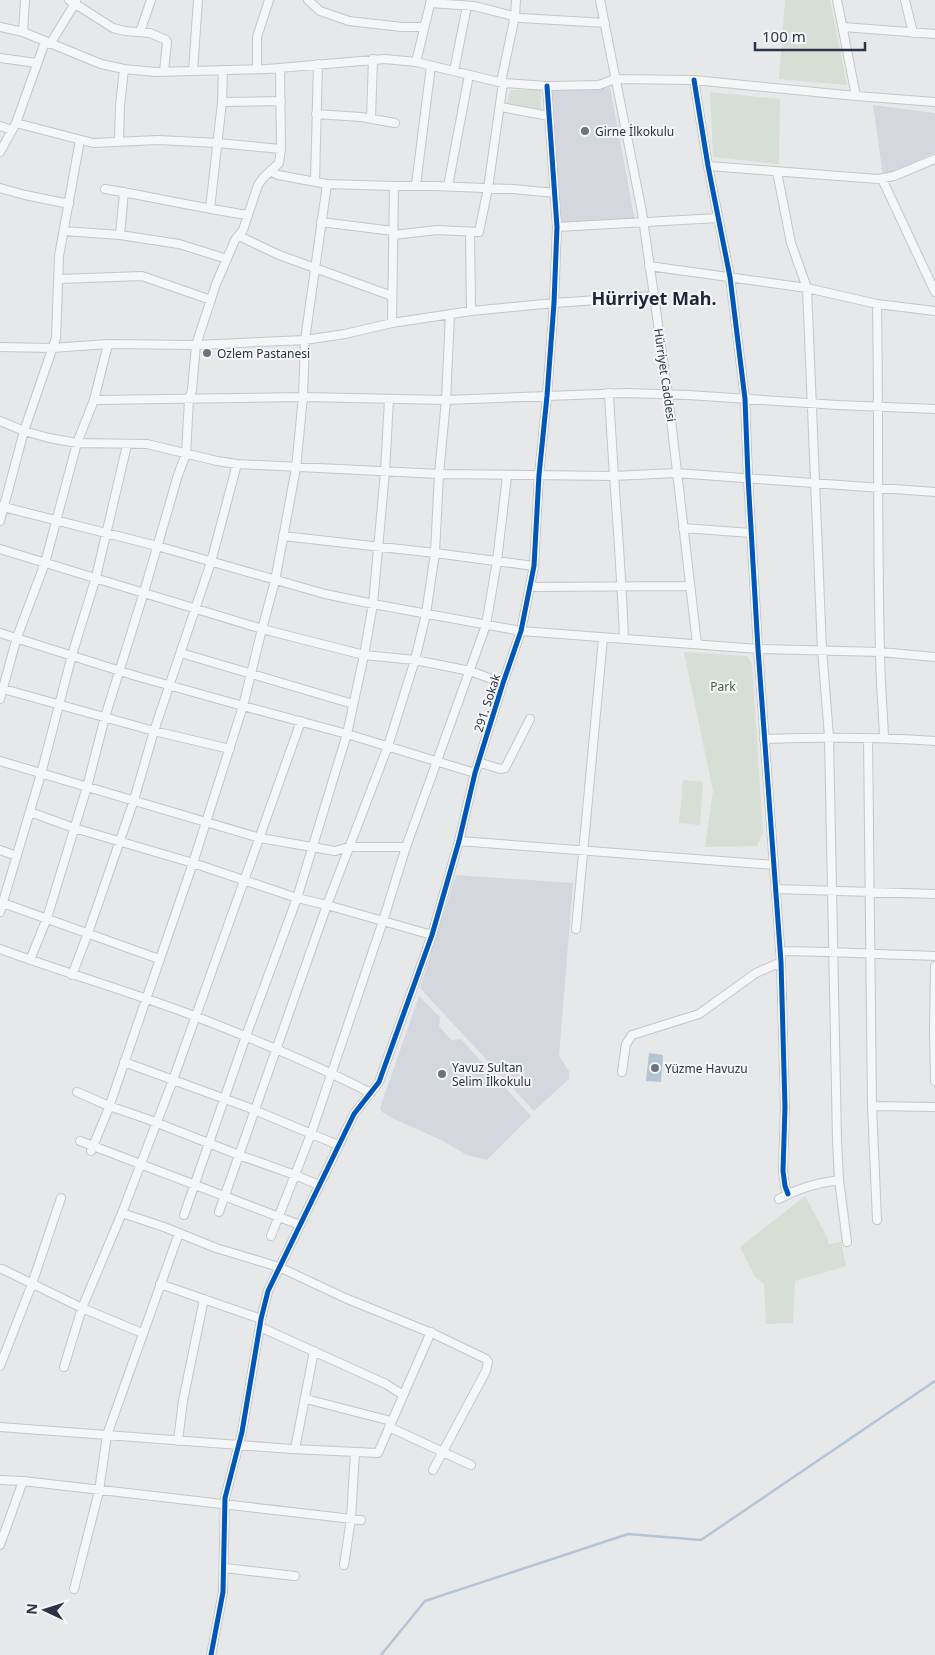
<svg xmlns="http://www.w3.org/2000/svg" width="935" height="1655" font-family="'Noto Sans',sans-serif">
<rect width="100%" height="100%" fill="#e6e8ea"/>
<path fill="#d4d7dd" d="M610 88 635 221 560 225 548 90Z
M873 105 935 113V153L883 176Z
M456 875 573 883 559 1056 569 1071V1079L534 1111 420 988Z
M419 996 440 1017 439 1026 451 1040 461 1039 531 1116 487 1160 467 1155 441 1140 394 1119 382 1112 380 1108Z"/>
<path fill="#d6ded6" d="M785 0H830L847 85 779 79Z
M510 90H541V110L507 103Z
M710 92 780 99 779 164 713 157Z
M684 652 747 656 752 664 763 833 757 846 705 847 713 791Z
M683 780 703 782 700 825 679 823Z
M805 1196 827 1237 829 1244 841 1242 846 1266 795 1281 793 1323 766 1324 764 1284 755 1277 740 1247Z"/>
<path fill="#b4c4d5" d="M649 1053 663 1055 661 1082 646 1081Z"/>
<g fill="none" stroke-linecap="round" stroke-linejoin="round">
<path stroke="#b4c4d5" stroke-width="2.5" d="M381 1655 425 1601 628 1534 701 1540 935 1381"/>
<g stroke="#c4c6c8" stroke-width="10">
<path id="minor" d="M69 0 113 28 125 31 150 33 166 40 167 42 164 71
M308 0 320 11 349 21 402 27H423
M600 0 642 212 668 394 697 644
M837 0 856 96
M905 0 913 33
M430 3 474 6 521 18 605 23
M0 27 23 32 101 64 124 69 156 72 267 69 385 59 416 62 503 83 547 86 599 85 615 79 694 80 856 96 935 102
M843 27 935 34
M23 32 25 0
M140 32 151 0
M50 44 76 2
M0 58 37 63
M416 62 431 0
M257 69V37L269 0
M193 71 198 0
M454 71 467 6
M694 80 708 166 730 277 745 399 748 477 758 649 781 962 785 1107 783 1171 785 1186 788 1194
M501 82 515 16 516 0
M222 102 281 101
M501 107 549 116
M316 114 361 117 395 123
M371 118 373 59
M16 123 93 143 158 140 218 143 281 149
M0 126 12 130
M119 141 120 106 124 69
M0 152 16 123 45 42
M708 166 878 179 894 176 935 159
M270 171 278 175 327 184 394 186H434L513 189 555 193
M777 172 791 243 807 288 822 649 829 737 837 1141 839 1180 847 1242
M882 179 935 292
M315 181 318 64
M416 185 431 66
M448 186 469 75
M0 188 25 195 69 204
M105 189C153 197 200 208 248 215
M210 209 222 102 223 70
M321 222 393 231
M557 227 718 218
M64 231 120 235 179 244 227 259
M470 232 471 311
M120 235 124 192
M393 235 437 230 479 232 488 188 503 83
M239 236 279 255 392 296
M649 266 807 288 877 304 935 311
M59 279 142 276 211 300
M877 304C879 420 877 535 880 650 880 679 883 709 884 738
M392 323 394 186
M0 347 52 348 108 344 196 345 305 340 345 334 392 323 471 311 554 303 654 296
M609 393C613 475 621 557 624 639
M94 400 303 397 446 400 627 393 688 395 837 405 935 409
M0 421 24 431 49 438 77 443 147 444 217 461 237 464 439 474 613 476 676 473 935 492
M0 506 157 546 325 594 373 604 521 631 758 649 880 652 935 657
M0 521 24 431 56 338 59 256 80 140
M683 528 751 533
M283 536 435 553 534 566
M0 549 262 629 364 655 415 660 470 671 503 683
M530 587 690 586
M0 633 136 676 243 706 347 734 475 773
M181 653 353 704
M0 688 154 731 230 749
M0 699 17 637 45 563 77 443 94 400 108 344
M868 738 872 1106 877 1220
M764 739C821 737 878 737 935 741
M0 761 260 838 335 851 349 847H406
M478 762 500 769 505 768 530 719
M30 812 74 828 193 863 297 898 327 905 432 935
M459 841 774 865
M0 850 17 856
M776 889 935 894
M0 902 159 959
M0 912 41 774 72 655 96 577 127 445
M576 929 603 638
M0 949C65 973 132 992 197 1017 256 1040 315 1064 371 1093
M780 951C832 951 883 955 935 956
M30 960 47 918 87 787 105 717 144 592 178 475 186 454 189 399 192 390 196 345 216 284 235 240 243 230 258 185 263 178 279 163 281 149 280 68
M935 966 934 1031 935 1081
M72 975 88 933 134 800 154 731 211 562 237 464
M124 1062 247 1107 338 1145
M622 1072 626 1044 632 1035 699 1014 756 973 781 962
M77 1092 109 1106 147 1119 239 1155 295 1175 319 1185
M872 1106 935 1107
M80 1141 300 1225
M91 1151 108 1110 193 863 243 706 262 629 275 581 296 468 303 397 305 340 327 184
M779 1199C798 1188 817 1183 839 1180
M219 1212 327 905 388 746 415 660 426 614 435 553 439 474 446 400 450 314
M122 1213 164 1227 216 1248 279 1267 345 1298 434 1334 486 1359 488 1362 486 1371 433 1470
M184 1215 246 1036 297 898 347 734 364 655 373 604 385 472 389 399
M271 1236 311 1134 383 921 406 847 486 625 497 561 507 476
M2 1269 82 1308 142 1333
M160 1284 261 1319
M260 1327 386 1384 403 1395
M0 1366 32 1284 61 1198
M64 1367 82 1308 122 1213 173 1080 301 721
M306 1399 391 1421
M0 1427 292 1449 378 1453 431 1332
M389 1427 471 1465
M178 1441 183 1401 204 1299
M295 1449 314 1351
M0 1480 23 1481 361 1520
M0 1545 23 1481
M344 1565 351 1519 355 1452
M224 1568 295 1576
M74 1589 99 1491 107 1435 179 1233
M211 1655 223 1592 225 1498 242 1432 261 1319 268 1291 354 1114 379 1082 432 935 459 841 475 773 503 683 521 631 534 566 539 475 547 396 554 303 557 227 547 86"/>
</g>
<use href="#minor" stroke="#f5f6f7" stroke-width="8"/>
<g stroke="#f4f6f9" stroke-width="8">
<path id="cycleway" d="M694 80 708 166 730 277 745 399 748 477 758 649 781 962 785 1107 783 1171 785 1186 788 1194
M211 1655 223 1592 225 1498 242 1432 261 1319 268 1291 354 1114 379 1082 432 935 459 841 475 773 503 683 521 631 534 566 539 475 547 396 554 303 557 227 547 86"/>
</g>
<use href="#cycleway" stroke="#0057b8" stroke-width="5"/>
</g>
<g fill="#6c737f" stroke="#f4f6f9" stroke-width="2">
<circle cx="585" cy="131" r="5"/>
<circle cx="207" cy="353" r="5"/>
<circle cx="655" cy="1068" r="5"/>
<circle cx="442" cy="1074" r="5"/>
</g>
<g text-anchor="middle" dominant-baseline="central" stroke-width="4" stroke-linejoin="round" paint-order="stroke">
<g font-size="12" fill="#2b3445" stroke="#f4f6f9" text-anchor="start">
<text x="595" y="131">Girne İlkokulu</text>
<text x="217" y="353">Ozlem Pastanesi</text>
<text x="452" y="1067">Yavuz Sultan<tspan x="452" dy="14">Selim İlkokulu</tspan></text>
<text x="665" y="1068">Yüzme Havuzu</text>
</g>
<g font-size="12" fill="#2b3445" stroke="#f4f6f9">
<text transform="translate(665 375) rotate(82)">Hürriyet Caddesi</text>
<text transform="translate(487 703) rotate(-72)">291. Sokak</text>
</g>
<g font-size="12" fill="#3f6138" stroke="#f4f6f9">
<text x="723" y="686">Park</text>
</g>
<g font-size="18" font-weight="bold" fill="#1d2536" stroke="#f4f6f9">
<text x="654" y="298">Hürriyet Mah.</text>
</g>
</g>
<g transform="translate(45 1610) rotate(274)" stroke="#f4f6f9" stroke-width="4" paint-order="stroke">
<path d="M0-4L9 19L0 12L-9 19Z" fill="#2b3445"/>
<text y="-8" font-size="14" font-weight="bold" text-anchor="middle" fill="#2b3445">N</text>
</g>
<path d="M755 42v8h110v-8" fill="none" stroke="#2b3445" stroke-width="2.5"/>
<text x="762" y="42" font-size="15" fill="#2b3445" stroke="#f4f6f9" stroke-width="4" paint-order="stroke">100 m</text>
</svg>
